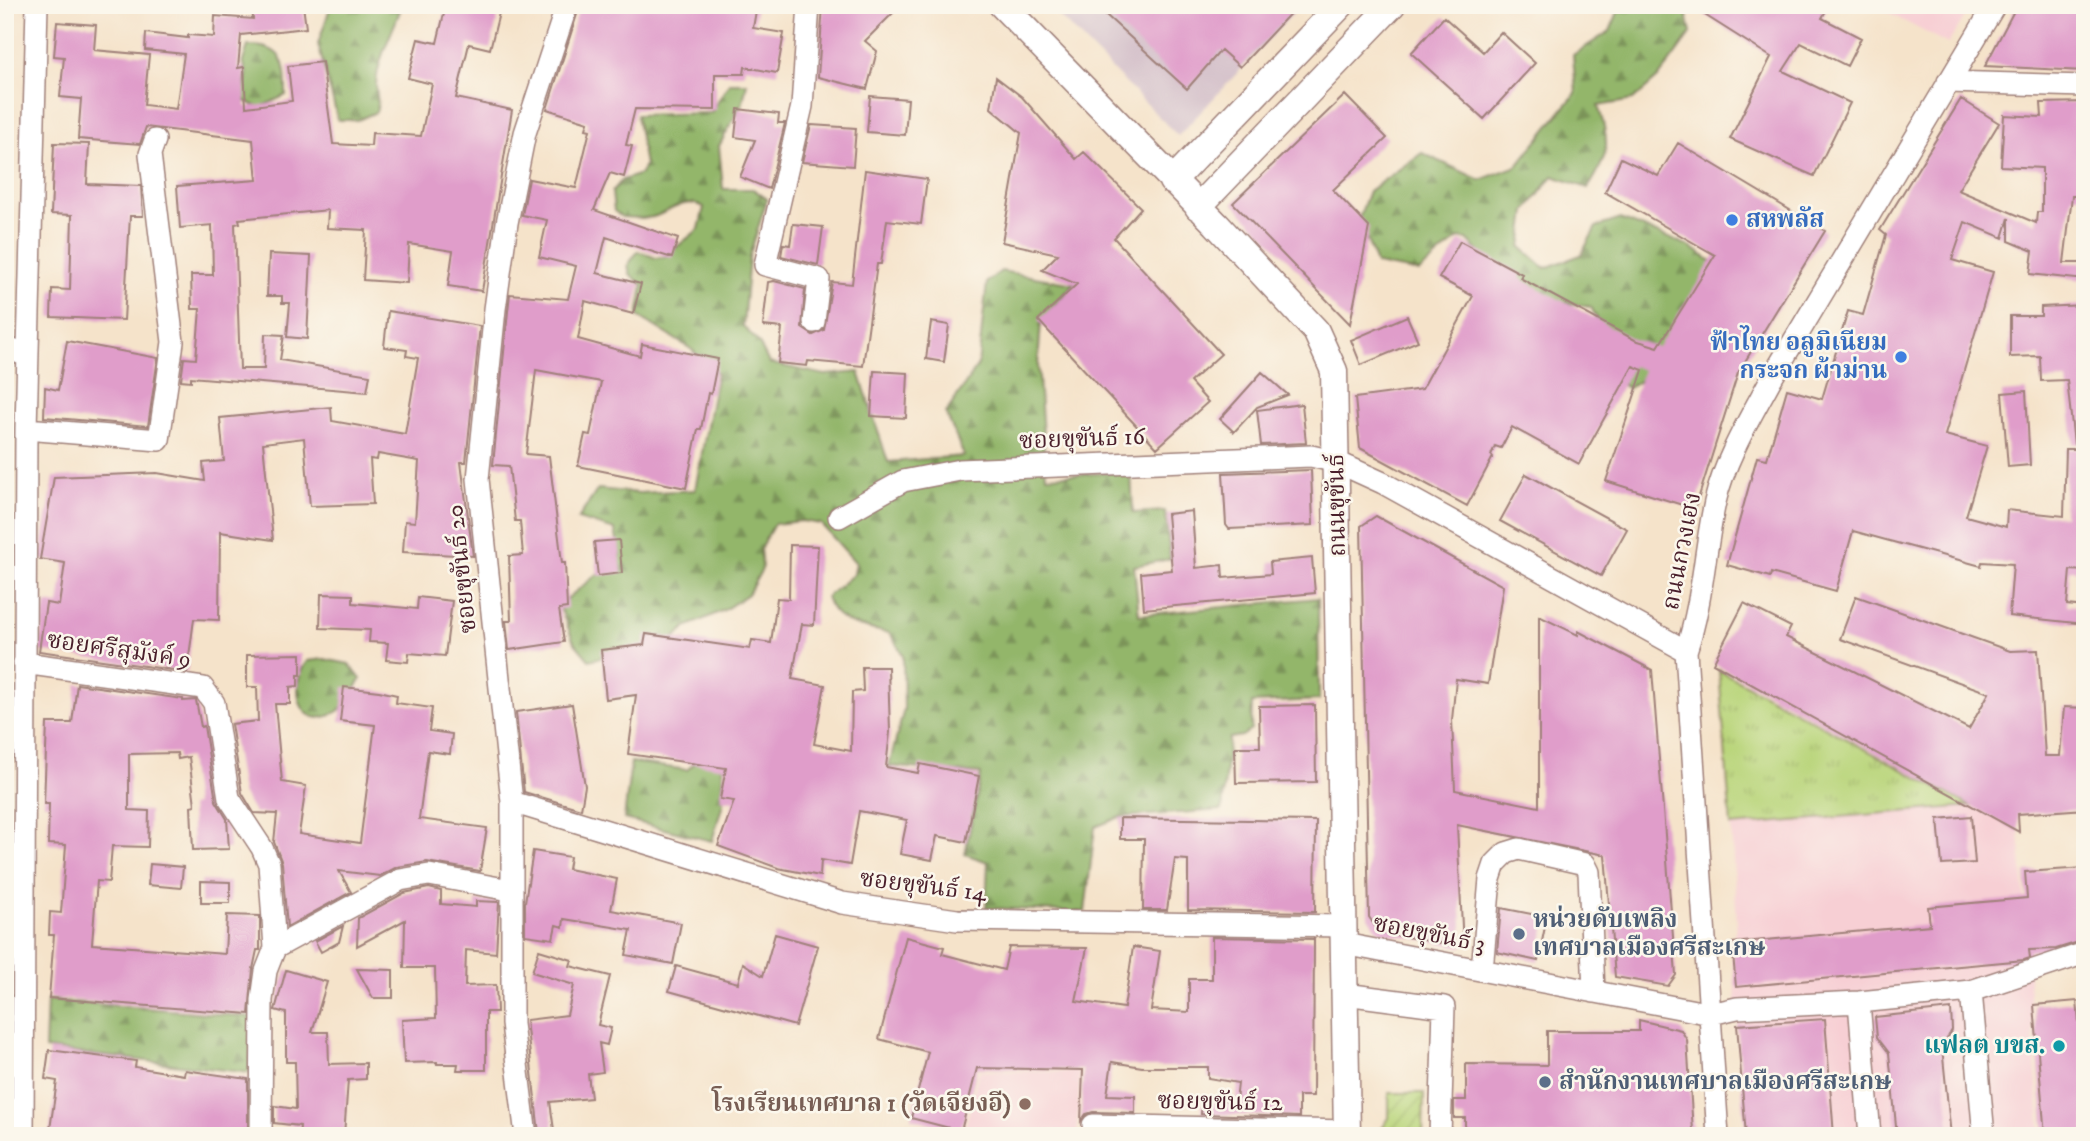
<svg xmlns="http://www.w3.org/2000/svg" width="2090" height="1141" font-family="'IM FELL DW Pica','Noto Serif Thai',serif">
<defs>
<pattern id="grass-tufts" width="24" height="20" patternUnits="userSpaceOnUse" patternTransform="scale(1.75)"><rect width="24" height="20" fill="#bad57b"/><path d="M3 7l-1-3M5 7V3M7 7l1-3M15 17l-1-3M17 17v-4M19 17l1-3" fill="none" stroke="#a1b66a"/></pattern>
<pattern id="forest-firs" width="22" height="20" patternUnits="userSpaceOnUse" patternTransform="scale(1.75)"><rect width="22" height="20" fill="#93b66b"/><path d="M5 1l3.5 6h-7zM16 11l3.5 6h-7z" fill="#7a9358"/></pattern>
<pattern id="garden-furrows" width="10" height="10" patternUnits="userSpaceOnUse" patternTransform="scale(1.75)"><rect width="10" height="10" fill="#bad57b"/><path d="M-1 1l2-2M0 10L10 0M9 11l2-2" fill="none" stroke="#a1b66a"/></pattern>
</defs>
<rect width="100%" height="100%" fill="#fbf7ec"/>
<filter id="ink" filterUnits="userSpaceOnUse"><feTurbulence type="fractalNoise" baseFrequency=".0143" numOctaves="2"/><feDisplacementMap in="SourceGraphic" scale="14" xChannelSelector="R" yChannelSelector="G"/><feConvolveMatrix kernelMatrix="1 2 1 2 8 2 1 2 1" color-interpolation-filters="sRGB"/></filter>
<filter id="wash" filterUnits="userSpaceOnUse"><feTurbulence type="fractalNoise" baseFrequency=".00686" numOctaves="4" result="noise"/><feDisplacementMap in="SourceGraphic" scale="28" xChannelSelector="R" yChannelSelector="G"/><feGaussianBlur stdDeviation="1.57" result="paint"/><feColorMatrix in="noise" values="0 0 0 0 0 0 0 0 0 0 0 0 0 0 0 0 0 1.4 0 .05"/><feComposite in="paint" operator="in"/></filter>
<g filter="url(#wash)">
<rect width="100%" height="100%" fill="#f5e3ca"/>
<path fill="#f7cfd4" d="M1873 5H1972L1948 44Z
M1970 806 2019 832 2026 916 1990 963 2030 959 2029 981 2041 1136H1746L1732 943 1737 922 1731 826Z
M979 1071 1080 1072 1077 1136H963Z"/>
<path fill="#d2bdc8" d="M1048 5H1301L1178 136Z"/>
<path fill="url(#grass-tufts)" stroke="#827a53" stroke-width="2" d="M1719 670 1970 806 1731 826Z"/>
<path fill="url(#forest-firs)" stroke="#6e6a4b" stroke-width="2" d="M331 5H402C394 30 377 59 376 85 376 97 380 102 376 112L358 120H338L318 44Z
M1621 5H1685L1691 33 1658 78 1633 100 1598 106C1611 143 1609 156 1588 188L1553 176 1526 211 1521 247 1545 268 1581 255 1596 227 1621 219 1689 246 1713 262 1645 377 1628 388 1601 372 1606 337 1591 307 1525 297 1467 240 1459 238 1419 272 1376 264 1359 218 1369 191 1422 153 1480 180 1517 166 1576 93 1573 55 1610 31Z
M248 46C284 45 286 63 286 95L259 108 242 99 247 74 243 61Z
M729 83H747L743 102 719 146 723 189H753L767 199 749 257 743 326 759 343 769 363 825 375 859 372 888 462 964 456 946 413 978 365 987 282 1001 271 1074 284 1041 320 1038 365 1046 476 1131 472 1133 513 1165 511 1170 559 1134 566 1139 615 1318 598 1319 700 1252 703 1251 730 1242 736 1229 738 1222 810 1120 817 1095 827 1085 912 986 908 988 862 965 854 981 774 889 766 904 709 903 655 890 633C863 627 835 626 826 597L854 574 856 563 821 524 802 521 774 524 760 549 762 569 748 594 724 610 686 627 668 644 589 660 574 642 559 605 620 556 615 530 578 519 598 489 639 493 695 490 717 373 691 349 638 316 643 285 630 274 628 265 638 251 656 258 664 257 699 229 704 207C686 197 673 210 656 216 646 220 632 217 622 217L614 211 612 192 622 180 641 174 645 165 636 115 711 113Z
M324 659 349 664 361 679C355 690 348 704 338 711 300 735 288 688 307 661Z
M713 746 722 750 723 803 712 841 624 819 631 762 687 770Z
M47 1000 253 1017 249 1073 45 1049Z"/>
<path fill="url(#garden-furrows)" stroke="#827a53" stroke-width="2" d="M1389 1093H1424L1423 1136H1377L1389 1118Z"/>
<g id="blocks">
<path fill="#e09dca" d="M252 5H303L306 28 241 35 238 68 244 67 246 107 292 101 288 66 322 62 333 144 371 146 372 133 421 136 432 84 408 78 418 39 437 43 446 5H501L490 49 469 44 456 98 512 110 482 291 448 286 453 251 409 244 407 283 363 280 366 230 327 228 328 210 239 219 240 223 235 224 240 369H264L265 334 284 335 280 360 370 375 367 392 191 377V381L181 380 184 358 196 359 200 309H192L191 275H213L212 225 180 228 177 186 257 180 253 140 146 127 140 144 78 139 81 99 60 97 64 57 54 56 57 22 96 25 94 50 149 55 144 105 176 109 184 54 145 50 146 33 188 38V35L214 37 215 16 253 19Z
M580 5H757L753 28 784 33 777 73 745 67 744 74H715V110L635 109 626 145 632 146 624 177 610 173 594 210 678 239 672 258 606 237 597 273 641 284 633 314 585 301 578 339 640 356 642 344 718 359 711 394 708 393 701 429H698L686 488 578 466 585 434 590 435 601 382 536 370 526 454 549 456 562 563H565L567 608 559 609 564 642 509 650 506 621H511L509 556 523 555 520 521H515L509 466 493 465 508 311 510 294 568 299 576 266 539 257 547 220 522 215 529 179 576 188 590 130 586 129 588 122 547 109Z
M823 5H901L865 41 877 51 867 89 818 77Z
M1095 5H1298L1240 67 1221 50 1187 89Z
M1689 5H1829L1822 18 1861 38 1847 66 1801 43 1783 71 1850 103 1814 176 1730 139 1771 57Z
M2017 5H2072L2085 11V71L1985 66Z
M1444 17 1483 52 1501 32 1535 63 1484 119 1411 53Z
M996 77 1022 97 1076 159 1084 152 1141 208 1114 238 1221 354 1190 382 1208 402 1157 448 1038 320 1077 284 1042 270 1058 254 1002 242 1021 133 991 108Z
M1345 95 1387 138 1333 190 1369 227 1350 324 1233 203Z
M870 96 908 99 905 135 867 132Z
M1961 99 1999 123 1958 190 2036 223 2037 212H2042V168L2001 166 2004 115 2042 117 2041 103 2085 102V196H2072L2064 263H2085V280L2030 274 2033 251 2009 241V218L2003 238 1965 222 1952 260 1993 272 1945 435 1987 446 1966 516 2006 527 2007 510 2064 516 2066 449H2085V571L2070 570 2067 605 2085 607V624L2009 616 2013 564 1982 562 1981 566 1853 531 1836 591 1771 573 1770 577 1727 565 1757 457 1767 459 1787 389 1822 399 1848 311 1863 315 1886 235 1880 230Z
M738 109 779 114 778 123H785L769 189 740 177 755 140 735 137Z
M811 125 856 128 853 166 802 162Z
M54 143 89 144 87 184 141 186 143 216H130L124 320 51 317 52 289 70 290 72 215 51 214Z
M1678 143 1825 231 1738 373 1695 509 1606 481 1643 370 1633 366 1579 464 1512 427 1501 448 1495 446 1491 455 1493 457 1467 506 1360 448 1355 398 1422 389 1473 296 1439 278 1460 241 1522 274 1520 278 1635 340 1658 347 1715 255 1605 192 1621 158 1658 176Z
M865 170 927 179 921 224 887 220 881 264H877L863 366 808 361 807 366 778 363 782 328 763 326 768 282 774 281 805 289 802 328 813 335 824 330 832 282 852 284Z
M793 224 823 227 818 265 781 256 783 244 790 245Z
M269 254 311 256 307 339 287 337 290 303H282V296H267Z
M2085 305V443L2074 444 2067 380 2041 381 2040 356 2010 357V316H2041V307Z
M388 311 480 326 466 462H461L473 556 403 552 405 521 415 522 419 461 378 454 377 460 370 459 373 504 310 506 304 438 263 443 273 540 220 532 219 620 194 619 187 672 39 651 46 603 59 605 65 563 40 559 54 477 157 473 205 481 203 463 224 461 220 418 331 407 332 421 405 434 418 358 406 356 407 350 384 347Z
M1407 316 1418 341 1361 365 1351 340Z
M931 322 949 325 944 362 926 359Z
M67 341 158 358 148 426 44 417 45 387 58 390Z
M874 371 908 373 906 418 871 416Z
M1262 372 1288 395 1257 407 1234 432 1220 419Z
M2026 391 2030 465 2008 467 2002 393Z
M1302 404 1306 443 1261 445 1257 410Z
M1311 470 1313 525 1229 529 1226 525 1223 473Z
M1526 474 1627 529 1601 576 1500 521Z
M1192 511 1196 568 1222 565 1223 578 1271 574 1270 562 1312 558 1315 593 1144 609 1141 573 1172 570 1167 514Z
M1376 516 1503 586 1488 684 1456 679 1452 720 1455 790 1539 807V616L1578 635V631L1652 670 1676 975 1668 986 1615 977 1605 855 1457 825 1463 947 1379 932 1369 917 1361 526Z
M619 540 622 573 598 576 594 542Z
M790 545 818 546 814 625 802 624 792 679 825 685 814 744 851 751 852 692 863 691 862 667H888L890 732 886 767 918 773 920 764 979 776 966 842 937 836 932 860 900 854 907 820 859 811 850 865 821 860 820 876 778 868 718 846 734 801 720 799 726 768 628 754 636 695 606 699 601 650 644 645 646 634 750 649 752 640 771 643 777 598 789 599Z
M321 594 353 595V603L417 609 418 597 452 601 445 656 409 653 408 662 386 660 388 643 369 642 370 630 320 628Z
M1856 596 2010 651 2038 650 2045 756H2060L2064 707 2085 708V809L2018 814 2019 832 1713 663 1744 603 1791 627 1786 637 1969 729 1989 693 1840 639Z
M301 654V675H298V686L290 687V704H275L282 782 306 786 299 834 360 843 375 725 340 721 344 687 379 691 397 695 396 703 432 708 429 731 452 734 450 754 428 751 419 819 487 828 480 871 427 862 397 867 380 876 339 871 351 892 287 927 282 863 274 842 277 814 254 813 242 793 231 724 258 721 257 687H247V655Z
M77 684 183 699V701L196 700 201 727 204 726 216 801 227 819 229 849 193 850 191 806 195 805 189 757 178 759 177 753 129 754V810L149 811 148 847 112 846 109 882 97 881 92 944 225 954 227 915 260 916V950H257L253 969 249 1014 49 998 54 935H49L50 912 61 913 66 845 48 844 49 804H44L47 723H72Z
M572 704 585 786 581 809 524 792 516 712Z
M1315 705 1316 782 1236 783 1235 747H1260L1259 706Z
M1971 816 1975 863 1942 865 1938 819Z
M1120 818 1316 821 1315 912 1188 910V860L1175 859 1167 910H1143L1144 839H1120Z
M533 851 570 857 568 869 617 879 611 910 681 923 673 964 626 955 631 930 564 919 563 927 556 925 553 939 525 935V902Z
M150 864 183 867 181 888 148 885Z
M2085 868V940L2056 949 2029 950 2030 958 2024 960 1736 987 1732 943 1930 925 1928 907 2027 898 2025 872Z
M201 881 230 882V903H201Z
M429 888 441 891V904L476 907V901L499 902 496 953 466 950 465 986 496 985 497 1012H486V1070H457L458 1064H437V1062L404 1063 402 1020 436 1018 435 968H404L405 920 357 946 358 918 404 893Z
M1501 908 1547 917 1538 961 1497 952Z
M343 926 339 942 321 952 315 941Z
M775 934 818 946 795 1026 669 991 676 966 738 983 743 963 763 976Z
M906 937 944 947 942 954 1004 970 1009 947 1087 948 1076 1001 1124 1008 1133 947 1160 951 1151 1010 1189 1012V979H1212V937L1314 939 1313 1096H1299V1117L1201 1114 1202 1099 1236 1101 1238 1083 1208 1078V1067H1142L1112 1062 1107 1095 1135 1096V1113L1093 1112 1086 1114 1081 1121 1083 1070 977 1068 961 1131 911 1118 928 1052 879 1039Z
M539 950 572 960 570 966 610 976 598 1025 611 1028 607 1045 599 1043 603 1072 588 1074 591 1098 550 1102 554 1130 539 1133 526 1020 567 1015 574 985 532 972Z
M357 969 393 970V998H373Z
M286 970 327 982 312 1032H328L329 1064 366 1063V1079L348 1080 344 1136H299L300 1126 274 1123V1106L296 1109 295 1062H286V1013L275 1010Z
M2077 1001 2085 1088V1136H2045L2034 1005Z
M1951 1009 1952 1030 1942 1047 1951 1136H1897L1889 1053 1877 1037 1875 1017Z
M1825 1019 1834 1136H1746L1737 1025Z
M1639 1020 1681 1030 1687 1040 1693 1131 1623 1136H1465V1118H1454V1100H1466V1064L1547 1065V1031H1639Z
M49 1050 136 1061 135 1067 184 1075 185 1070 248 1079V1136H49L57 1081 45 1079Z"/>
</g>
</g>
<g filter="url(#ink)">
<use href="#blocks" fill-opacity="0" stroke="#a0817a" stroke-width="2"/>
<g fill="none" stroke-linecap="round" stroke-linejoin="round">
<g stroke="#a0817a" stroke-width="24">
<path id="minor" d="M809 5 802 106 765 265 819 279 814 322
M1948 82 2085 86
M5 347 27 356
M26 429 159 440 173 342 150 154 155 140
M839 517 903 481 960 470 1311 456 1337 462 1383 483 1686 651
M24 663 203 688 214 703 229 798 262 848 269 864 275 948 266 971 262 1000 261 1136
M512 802 842 903 957 920 1344 926
M1344 944 1711 1014 1737 1008 1859 1002 1971 991 2085 953
M275 948 400 880 429 875 510 890
M1482 970 1490 879 1495 864 1506 853 1519 849 1585 864 1589 872 1594 992
M1971 991 1984 1136
M1345 994 1444 1007 1440 1136
M1859 1002 1870 1136
M1093 1125 1346 1131
M23 1136 26 429 37 5
M526 1136 512 1024V802L478 479 495 309 507 223 525 133 567 5
M1718 1136 1686 651C1703 601 1704 553 1715 502 1725 459 1750 418 1771 379L1995 5"/>
</g>
<g stroke="#a0817a" stroke-width="29">
<path id="major" d="M1002 5 1216 224 1316 331 1334 371 1347 1136
M1172 181 1341 5
M1198 207 1392 5"/>
</g>
<use href="#minor" stroke="#fff" stroke-width="21"/>
<use href="#major" stroke="#fff" stroke-width="26"/>
</g>
</g>
<g fill="#3f7fe0" stroke="#fbf7ec" stroke-width="2.5">
<circle cx="1732" cy="220" r="7"/>
<circle cx="1901" cy="357" r="7"/>
</g>
<g fill="#5c6f8a" stroke="#fbf7ec" stroke-width="2.5">
<circle cx="1519" cy="934" r="7"/>
<circle cx="1545" cy="1082" r="7"/>
</g>
<circle fill="#0f9aa8" stroke="#fbf7ec" stroke-width="2.5" cx="2059" cy="1046" r="7"/>
<circle fill="#8d6e63" stroke="#fbf7ec" stroke-width="2.5" cx="1025" cy="1104" r="7"/>
<g text-anchor="middle" dominant-baseline="central" stroke-width="5" stroke-linejoin="round" paint-order="stroke">
<g font-size="24" font-weight="bold" fill="#366cbe" stroke="#fbf7ec" text-anchor="start">
<text x="1746" y="220">สหพลัส</text>
<text x="1887" y="343" text-anchor="end">ฟ้าไทย อลูมิเนียม<tspan x="1887" dy="28">กระจก ผ้าม่าน</tspan></text>
</g>
<g font-size="24" fill="#4a1f2b" stroke="#fbf7ec">
<text transform="translate(1082 439) rotate(-2)">ซอยขุขันธ์ 16</text>
<text transform="translate(1337 505) rotate(-91)">ถนนขุขันธ์</text>
<text transform="translate(1682 551) rotate(-79)">ถนนกวงเฮง</text>
<text transform="translate(462 569) rotate(-96)">ซอยขุขันธ์ 20</text>
<text transform="translate(119 650) rotate(8)">ซอยศรีสุมังค์ 9</text>
<text transform="translate(923 886) rotate(7)">ซอยขุขันธ์ 14</text>
<text transform="translate(1429 934) rotate(11)">ซอยขุขันธ์ 3</text>
<text transform="translate(1220 1102) rotate(1)">ซอยขุขันธ์ 12</text>
</g>
<g font-size="24" font-weight="bold" fill="#4e5e75" stroke="#fbf7ec" text-anchor="start">
<text x="1533" y="920">หน่วยดับเพลิง<tspan x="1533" dy="28">เทศบาลเมืองศรีสะเกษ</tspan></text>
<text x="1559" y="1082">สำนักงานเทศบาลเมืองศรีสะเกษ</text>
</g>
<g font-size="24" font-weight="bold" fill="#0d838f" stroke="#fbf7ec" text-anchor="end">
<text x="2045" y="1046">แฟลต บขส.</text>
</g>
<g font-size="24" font-weight="bold" fill="#785e54" stroke="#fbf7ec" text-anchor="end">
<text x="1011" y="1104">โรงเรียนเทศบาล 1 (วัดเจียงอี)</text>
</g>
</g>
<rect width="2090" height="1141" fill="none" stroke="#fbf7ec" stroke-width="28"/>
</svg>
